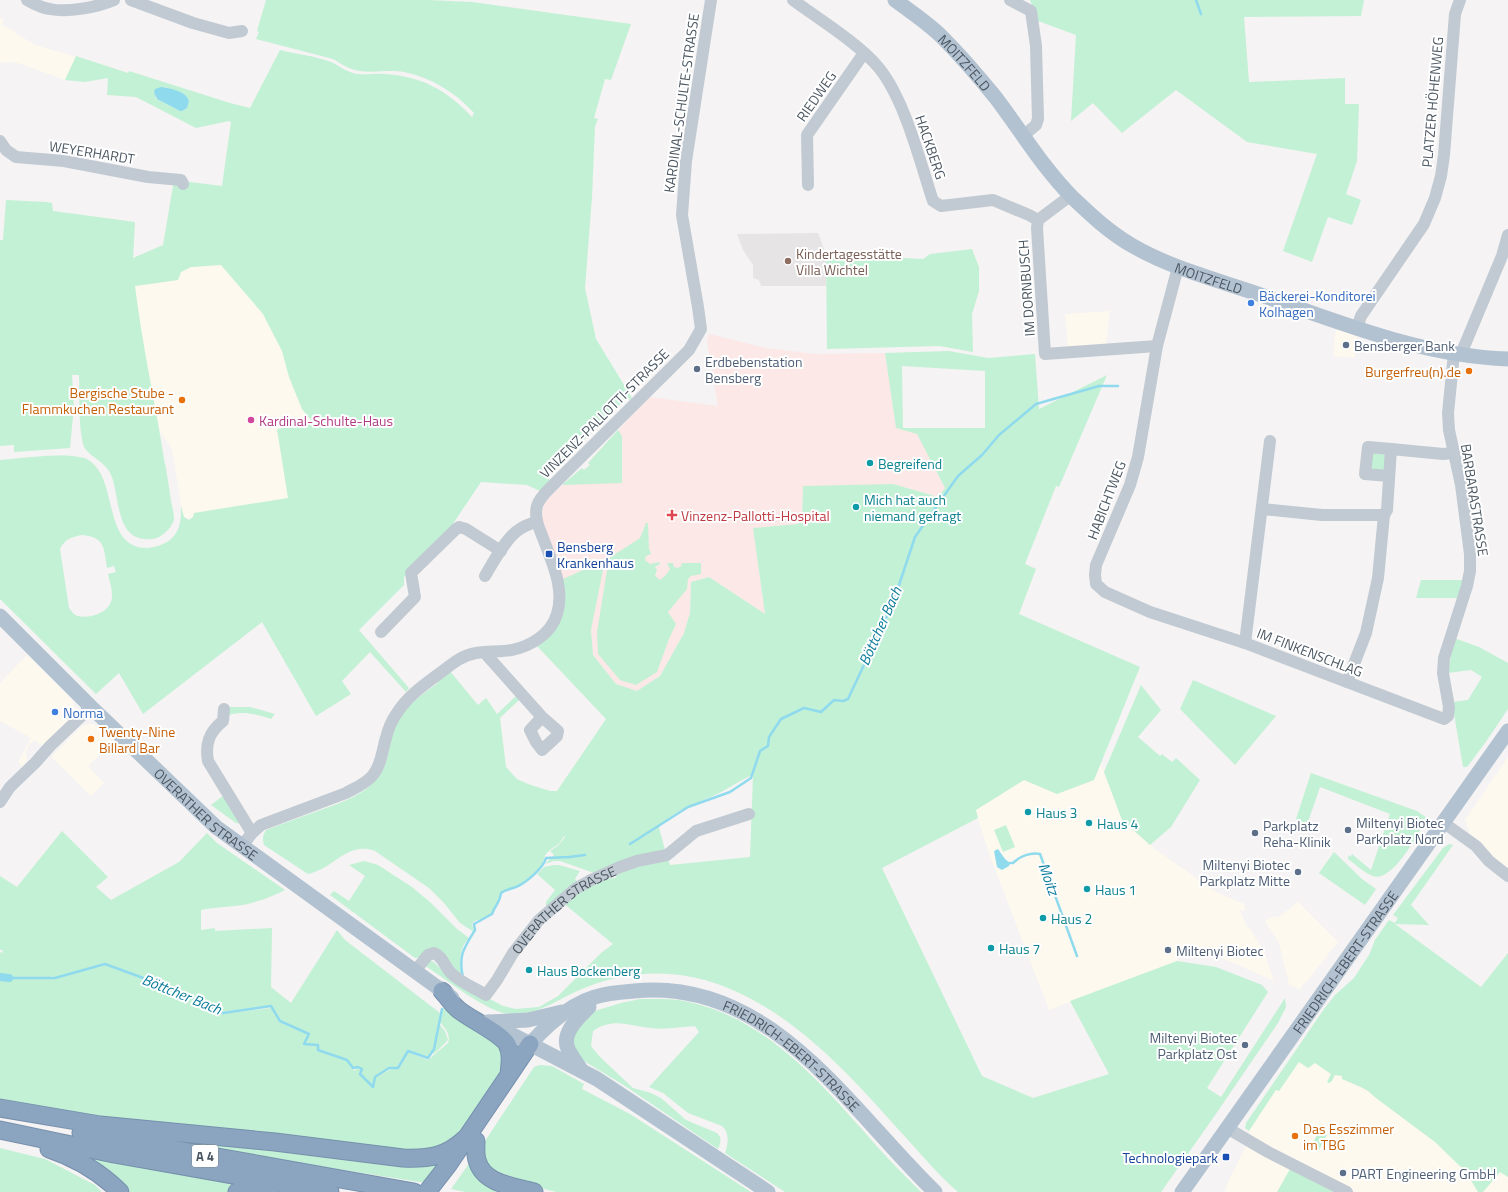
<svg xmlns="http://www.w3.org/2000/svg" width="1508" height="1192" font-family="'Titillium Web',sans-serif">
<rect width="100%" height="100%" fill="#f5f3f3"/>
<path fill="#fdf9ef" d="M0 19H3V25L35 45 76 57 65 80 21 64 12 62 0 63Z
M221 265 263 314 282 351 289 377 302 409 314 423 277 430 288 498 194 513 193 517 187 519 183 516 172 449 160 432 144 350 135 286 178 280 181 272 191 267Z
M1110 311 1106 344 1068 348 1065 314Z
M1336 328 1357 335 1355 358 1333 356Z
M27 655 73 701 75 709 72 717 42 746 35 740 29 745 26 752 27 761 21 767 19 760 31 738 0 721V683Z
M88 724H92L98 726 113 742 88 766 104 783 91 796 51 757 82 726Z
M1508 757V868L1496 860 1482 843 1470 834 1465 820Z
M1101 764 1122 820 1155 849 1216 892 1244 904 1245 911 1240 910 1245 922 1264 951 1274 981 1224 959 1215 956 1179 952 1177 961 1049 1010 991 859 975 810 1024 780 1057 794 1094 780Z
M1298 902 1338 942 1308 980 1303 984 1300 990 1289 984 1279 943 1265 921 1269 918 1280 916Z
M1297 1061 1308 1068 1315 1063 1332 1074 1327 1082 1335 1075 1342 1076V1079L1368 1091 1376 1098 1435 1142 1466 1172 1478 1192H1225L1227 1184 1247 1144 1249 1132 1245 1128 1246 1123Z
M1500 1172 1508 1177V1192H1483Z"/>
<path fill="#e6e4e5" d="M818 233 826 254V286H761L759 280 753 278V265L743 250 737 234Z"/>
<path fill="#fce8e6" d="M709 334 766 348 815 354 885 353 896 427 917 433 945 488 938 497 893 484 802 520 798 524 753 528 765 614 709 577 691 582 690 613 684 633 660 676 637 691 616 684 593 655 591 630 604 561 561 580 542 518 543 508 547 499 552 494 582 468 584 470 590 465 588 463 649 397 718 406 707 341Z"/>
<path fill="#c3f1d5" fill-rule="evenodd" d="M266 0H428L472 2 631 24 611 80 605 79 594 118 598 119 595 126 592 197 585 288 596 339 632 398 630 400 627 398 546 476 550 480 540 491 527 485 481 482 444 537 404 577V585L359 630 409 688 406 692 370 652 342 681 351 694 316 716 262 622 143 714 119 673 96 694 0 599V460C20 459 75 450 90 461 119 482 102 549 148 548 156 547 167 544 173 537 181 528 181 518 181 506L184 517 189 520 193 517 194 513 288 498 277 429 313 423 302 409 289 377 282 351 263 314 221 265 191 267 181 272 178 280 135 286C142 344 155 401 164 459 167 473 169 487 171 501 172 506 174 513 174 519 173 525 167 532 162 535 157 539 151 540 145 539 115 537 120 495 111 475 105 460 86 456 83 444 78 423 80 396 79 375H72L74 406 70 448 14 452V445L0 446V240H3L6 200 47 202 52 203 53 211 135 222 133 258 163 245 174 180 222 186 231 122 229 121 196 128 136 97 107 95 108 78 85 82 65 80 76 56 128 73 129 71 230 103 250 108 280 50C296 54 315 56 331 62 338 65 345 71 353 73 362 76 374 73 384 74 421 76 447 90 472 117L474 113C455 92 432 78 404 72 389 69 368 74 355 70 347 68 340 63 333 59L256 39 259 32 257 31ZM165 87 182 93 187 108 182 111H180L157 99 155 98ZM82 535C105 537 104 548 107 568L114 566 116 572 108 574C110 583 114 594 111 602 107 613 89 619 78 616 74 615 72 612 69 608L60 549C65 539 71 537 82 535Z
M1030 0H1364L1361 16 1244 17 1249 82 1345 78V104H1359L1357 161 1346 194 1361 200 1352 225 1328 217 1312 262 1283 251 1317 154 1247 142 1176 90 1122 133 1093 103 1071 121 1076 35 1038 21Z
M972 249 979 267V291L972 314 973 352 939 346 827 349 826 254 885 253 886 257 923 259 930 254Z
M949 351 988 358 1035 354 1039 409 1107 375 1059 487 1056 486 1025 564 1036 569 1019 614 1140 667 1094 780 1057 794 1024 780 976 810 978 818 882 868 982 1076 1033 1098 1109 1074 1070 1001 1177 961 1216 967 1262 985 1268 992 1207 1088 1221 1097 1285 998 1286 1007 1278 1023 1211 1121 1161 1192H958C936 1173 917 1149 897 1128 844 1068 784 1003 705 980 661 968 616 973 575 992 554 1002 534 1016 509 1014 487 1012 447 980 427 967L426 964 428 960 434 962 441 969 467 987 503 1006 516 1009 539 1007 558 996 601 953 613 944 562 902 573 892 606 879 615 878 621 870 667 857 670 865 750 857 753 775C739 780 729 789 715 795 695 804 673 810 659 828L666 853 594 873 560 861H554L545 864 554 855 550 851 559 845 565 837 564 836 559 844 551 849 545 855 542 867 533 877 519 887 501 892C498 900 497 909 490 915 484 920 476 918 472 924L474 932 460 923 444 903 429 888 375 851C347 841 334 869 308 874L264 845C262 839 263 835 266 830 284 823 301 817 318 811 339 803 364 796 378 777 389 764 388 750 392 734 398 711 420 696 438 683L436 681 449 670 478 705 486 698 497 714 516 696 520 699 500 718 506 767 517 779 528 784 550 791H557L606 719 536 645 547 637 561 580 605 560 591 630 593 655 616 684 637 691 660 676 684 633 690 613 691 582 709 577 765 614 753 528 798 524 802 521 803 486 893 484 938 497 945 488 917 434 896 428 885 353ZM902 366 985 371V428H903Z
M618 430 622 436V483L562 485 582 468 584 470 590 465 588 463Z
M1371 453 1385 454V470L1371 472Z
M646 523H648L649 550H650L651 554 646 556 645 560 650 564 659 562 660 564 655 567 657 570 655 576 660 580C664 577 668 573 670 569L667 563H673L674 567 678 568 681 566 682 563H701V574L691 576 688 579 687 589 668 612 676 624 669 639 657 672 636 685 620 680 598 654 597 632 609 558 640 538Z
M1421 580H1463L1458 598H1416Z
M1454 638 1479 647 1508 663V709L1485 743 1467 767H1463L1452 702 1468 700 1482 677 1471 670 1448 673Z
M1193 680 1276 716 1235 765 1180 709Z
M1141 685 1161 710 1138 737 1160 756 1162 754 1172 762 1176 758 1200 780 1171 827 1150 845 1122 820 1104 772Z
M230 707H250L275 714 271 719C256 714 241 710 225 716L228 708Z
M1311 773 1417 811 1427 818C1419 832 1393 883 1373 876 1364 873 1355 864 1348 859V855L1350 857 1352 854 1371 870 1390 814 1320 787 1309 819 1304 825 1296 819Z
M224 795 242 824 236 823 211 805Z
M1006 825 1015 847 1003 852 994 830Z
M62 831 108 877 96 887 111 900 179 862 207 833 217 843 285 890C271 897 258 902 243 905 229 907 215 907 201 910V930L215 928V931L272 928 271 987 291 1003 337 930 345 940 440 1013 434 1047 427 1058 407 1051 398 1068H390L374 1077 372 1087 361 1075 363 1069 357 1066 354 1069 347 1060 319 1049V1044H305L309 1034 281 1020 271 1006 222 1012 174 989 104 964 54 978 52 976 51 977 54 979 105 965 173 989 222 1014 271 1008 280 1021 308 1034 303 1045H317V1050L347 1061 354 1071 357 1068 362 1070 360 1075 373 1089 375 1078 391 1069H399L408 1052 428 1060 448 1043C451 1034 445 1028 439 1021L442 1010 444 1008 501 1047 506 1066 469 1124 447 1144 418 1152 163 1126 0 1102V952L2 953 3 950H0V876L17 887Z
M1449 844 1453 845 1411 905 1429 925 1395 924 1481 987 1508 953V1177L1500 1172 1483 1192H1478L1466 1172 1435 1142 1376 1098 1368 1091 1361 1087 1342 1079V1076L1335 1075 1332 1081 1329 1083 1327 1082 1331 1074 1315 1063 1308 1068 1299 1062 1279 1091 1276 1090 1249 1131 1245 1128 1246 1123 1324 1009 1335 995 1354 978 1369 955 1375 940 1389 920 1395 923 1398 918 1393 915 1443 848Z
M1334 852 1362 879 1376 889 1365 905 1319 873Z
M364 861 378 865 412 887 431 903 457 929 469 938C458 949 460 964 462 978L442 955 415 958 330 895 334 891 349 901 365 876 349 865Z
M554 865H559L580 871 575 879 579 883 546 913V902L555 890 537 874 544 867Z
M640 999C657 999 673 998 689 1002 772 1020 829 1093 883 1153 895 1166 908 1179 921 1192H785L725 1153C728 1144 730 1133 722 1126L688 1113 663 1093 649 1087 699 1032 695 1026C681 1027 665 1030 651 1028 629 1026 613 1017 593 1031L591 1046 599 1056 633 1088 651 1093 661 1098 686 1120 717 1133C722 1138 721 1142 718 1149L625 1086 574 1055 573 1028 588 1013 621 1003Z
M439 1024 445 1031 448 1040 436 1052 431 1055 435 1048Z
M540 1065 552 1066 584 1084 582 1089 630 1114 751 1192H556L501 1177 488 1169 482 1149 485 1141 534 1067Z
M107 1130 446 1155 425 1183 249 1155Z
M1319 1131 1327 1135 1318 1152 1310 1148Z
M0 1148 45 1159 95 1185 102 1192H0Z
M72 1154 245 1186 230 1192H126Z
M473 1158 523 1192H465L451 1189Z
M1290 1169 1334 1192H1277Z"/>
<path fill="#90daee" d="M161 87C170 88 186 91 189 101L187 108 182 111H180L157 99 154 92 155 89Z
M998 849 1005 859 1010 863 1009 866 1002 870 997 867 994 851Z"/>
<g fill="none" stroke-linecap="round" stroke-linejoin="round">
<path stroke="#90daee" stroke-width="2.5" d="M1196 0 1201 14
M630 844 688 807 730 792 751 778 760 751 768 746 769 737 781 719 804 708 821 712 834 700 843 701 848 699 893 603 915 537 958 476 982 455 999 435 1036 404 1099 386H1118
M1010 863H1013C1020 856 1031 852 1040 854L1077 956
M463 978C458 955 464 948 475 930L474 924 492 914C495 905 500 903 501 893 506 889 513 889 518 886 527 882 544 867 546 858L569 857 585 855
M0 980 9 978H55L105 964 176 990 223 1013 271 1006 280 1021 309 1034 304 1044 318 1045V1050L347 1060 353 1068 358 1067 362 1069 360 1074 373 1087 375 1077 389 1068H398L408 1051 428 1058 434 1049 442 1009"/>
<path stroke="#90daee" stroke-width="8" d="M0 977 9 978"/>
<g stroke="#7690ad" stroke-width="19">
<path id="highway" d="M442 991C448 997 452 1005 459 1010 470 1019 500 1033 507 1044 512 1054 510 1064 509 1075
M0 1108 100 1125 275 1142 403 1158C429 1159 446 1157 466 1138
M0 1130 114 1154 330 1192
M81 1133 414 1192
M476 1141C476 1147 475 1154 477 1160 483 1184 513 1186 534 1192
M49 1149C76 1158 100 1172 120 1192
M237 1192 247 1189H270
M427 1192 448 1165 530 1044"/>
</g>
<g stroke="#c1cad2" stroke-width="12">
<path d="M27 0C34 4 42 8 50 9 67 13 98 7 114 0"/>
<path d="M131 0 193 23 229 33 242 31"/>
<path d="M793 0C820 20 858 43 879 68 905 100 920 162 933 201L941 206 993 200 1029 215 1038 220"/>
<path d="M1010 0 1031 11 1036 46 1038 119 1036 125 1023 136"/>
<path d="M0 141 6 150 16 157 64 161 148 177 181 180 183 184"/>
<path d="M808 185 807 135 864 53"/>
<path d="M1038 220 1037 228 1045 354 1157 346"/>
<path d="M1038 220 1070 196"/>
<path d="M1178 267 1157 346 1138 457 1130 485 1096 565 1095 575 1096 584 1105 592 1150 612 1245 643 1444 719 1448 716 1449 707 1443 673 1444 658 1467 586 1470 571V554L1461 485 1449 430 1448 413 1454 353"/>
<path d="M1357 328 1361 316 1424 224 1435 198 1441 176 1444 155 1455 14 1460 0"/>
<path d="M1461 354 1502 256 1508 235"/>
<path d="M1389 476 1365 474 1368 447 1391 449"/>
<path d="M1262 509 1322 515H1384L1387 510 1391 449 1443 454 1453 453"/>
<path d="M485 576C492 564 507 536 520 529 525 525 531 524 537 521"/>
<path d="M381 632 415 597 411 573 456 529 459 527 466 529 501 551"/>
<path d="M1245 643 1270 441"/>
<path d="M484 652 542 717 530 730 536 742 542 750 557 736 558 731 542 717"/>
<path d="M1347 682 1366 633 1378 578 1384 515"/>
<path d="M224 709 223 721C209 732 205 744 208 761L252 833"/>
<path d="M0 802 10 787 35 763 50 746 91 707"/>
<path d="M1444 823 1476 846 1489 861 1508 876"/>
<path d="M242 846 252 833 261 825 346 793C355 788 367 783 373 775 382 764 382 750 386 738 388 729 392 720 397 713 408 695 427 683 444 670 453 663 463 655 476 653 487 651 500 652 512 650 531 646 551 634 557 614 565 589 552 562 543 538 539 528 534 517 537 506 539 499 544 494 549 489L689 350 701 329 698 307 682 215 686 161 711 0"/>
<path id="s1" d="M415 971 428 955 434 953C443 957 444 965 450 972 459 982 475 988 486 995L497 980 513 953 539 920 575 889 591 880 620 867 637 861 667 855 696 831 749 814"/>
<path d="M1227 1128 1268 1152 1347 1192"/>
</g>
<g stroke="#b3c2d1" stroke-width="15">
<path id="s2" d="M895 0C911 12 928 23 942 37 961 56 979 77 996 98 1021 131 1043 168 1073 198 1092 216 1110 233 1133 246 1173 269 1218 280 1261 295 1342 323 1422 356 1508 359"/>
<path id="s3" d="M0 616 91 707 216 827 452 998"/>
<path d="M488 1022 597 1079 768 1192"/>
<path d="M489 1022 528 1020 562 1012"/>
<path id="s4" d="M530 1044C548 1024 569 1005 595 997 607 993 622 992 634 991 771 977 849 1109 935 1192"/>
<path d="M581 1070C577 1063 571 1056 568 1049 561 1033 579 1017 589 1007"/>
<path id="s5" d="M1182 1192 1508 731"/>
</g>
<use href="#highway" stroke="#8ba5c1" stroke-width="17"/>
</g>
<circle fill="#8d6e63" stroke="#fff" stroke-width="1.5" cx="788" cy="261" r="4"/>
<g fill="#3f7fe0" stroke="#fff" stroke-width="1.5">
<circle cx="1251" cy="303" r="4"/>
<circle cx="55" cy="712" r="4"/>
</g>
<g fill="#5c6f8a" stroke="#fff" stroke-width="1.5">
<circle cx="1346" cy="345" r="4"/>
<circle cx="697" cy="369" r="4"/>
<circle cx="1348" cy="830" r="4"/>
<circle cx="1255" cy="833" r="4"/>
<circle cx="1298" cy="872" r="4"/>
<circle cx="1168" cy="950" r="4"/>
<circle cx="1245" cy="1045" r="4"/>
<circle cx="1343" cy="1173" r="4"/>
</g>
<g fill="#e8710a" stroke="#fff" stroke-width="1.5">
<circle cx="1469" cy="371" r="4"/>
<circle cx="182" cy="400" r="4"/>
<circle cx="91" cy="739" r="4"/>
<circle cx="1295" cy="1136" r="4"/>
</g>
<circle fill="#d1479c" stroke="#fff" stroke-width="1.5" cx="251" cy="420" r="4"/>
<g fill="#0f9aa8" stroke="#fff" stroke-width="1.5">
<circle cx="870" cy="463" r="4"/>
<circle cx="856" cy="507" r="4"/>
<circle cx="1028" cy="812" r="4"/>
<circle cx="1089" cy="823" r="4"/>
<circle cx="1087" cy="889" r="4"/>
<circle cx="1043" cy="918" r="4"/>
<circle cx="991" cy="948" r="4"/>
<circle cx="529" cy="970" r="4"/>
</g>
<path fill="#e0444e" stroke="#fff" stroke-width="1.5" d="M670 509h4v4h4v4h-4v4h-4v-4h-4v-4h4z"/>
<g fill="#1a4fb4" stroke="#fff" stroke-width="1.5">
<rect x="545" y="550" width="8" height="8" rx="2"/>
<rect x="1222" y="1153" width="8" height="8" rx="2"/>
</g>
<g text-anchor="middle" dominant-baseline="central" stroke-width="4" stroke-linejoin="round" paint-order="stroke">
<rect fill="#fff" stroke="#808990" stroke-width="1" x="192" y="1145" width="26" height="22" rx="3"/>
<g font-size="13" font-weight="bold" fill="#4a5661">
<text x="205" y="1156">A 4</text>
</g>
<g font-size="14" fill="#4a5661" stroke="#fff">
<text stroke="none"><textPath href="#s2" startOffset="94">MOITZFELD</textPath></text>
<text transform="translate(816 96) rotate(-55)">RIEDWEG</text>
<text transform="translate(1432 102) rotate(-85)">PLATZER HÖHENWEG</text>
<text transform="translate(681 103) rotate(-82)">KARDINAL-SCHULTE-STRASSE</text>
<text transform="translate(931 147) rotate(71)">HACKBERG</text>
<text transform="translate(92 152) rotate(9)">WEYERHARDT</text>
<text stroke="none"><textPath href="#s2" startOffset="427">MOITZFELD</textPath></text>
<text transform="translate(1026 288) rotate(-94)">IM DORNBUSCH</text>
<text transform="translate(604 413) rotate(-45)">VINZENZ-PALLOTTI-STRASSE</text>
<text transform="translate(1106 500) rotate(-69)">HABICHTWEG</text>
<text transform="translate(1475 500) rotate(81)">BARBARASTRASSE</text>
<text transform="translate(1310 652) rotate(21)">IM FINKENSCHLAG</text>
<text stroke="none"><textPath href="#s3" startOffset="286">OVERATHER STRASSE</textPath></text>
<text stroke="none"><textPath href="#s1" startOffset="213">OVERATHER STRASSE</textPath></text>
<text stroke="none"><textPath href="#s5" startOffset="282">FRIEDRICH-EBERT-STRASSE</textPath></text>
<text stroke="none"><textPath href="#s4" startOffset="298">FRIEDRICH-EBERT-STRASSE</textPath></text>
</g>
<g font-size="14" fill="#785e54" stroke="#fff" text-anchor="start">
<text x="796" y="253">Kindertagesstätte<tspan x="796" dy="16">Villa Wichtel</tspan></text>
</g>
<g font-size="14" fill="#366cbe" stroke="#fff" text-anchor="start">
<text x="1259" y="295">Bäckerei-Konditorei<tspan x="1259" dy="16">Kolhagen</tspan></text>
<text x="63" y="712">Norma</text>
</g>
<g font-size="14" fill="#4e5e75" stroke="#fff" text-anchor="start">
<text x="1354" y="345">Bensberger Bank</text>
<text x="705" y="361">Erdbebenstation<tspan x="705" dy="16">Bensberg</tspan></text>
<text x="1356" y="822">Miltenyi Biotec<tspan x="1356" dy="16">Parkplatz Nord</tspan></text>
<text x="1263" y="825">Parkplatz<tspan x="1263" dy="16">Reha-Klinik</tspan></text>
<text x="1290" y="864" text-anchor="end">Miltenyi Biotec<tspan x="1290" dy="16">Parkplatz Mitte</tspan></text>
<text x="1176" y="950">Miltenyi Biotec</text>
<text x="1237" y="1037" text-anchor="end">Miltenyi Biotec<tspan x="1237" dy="16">Parkplatz Ost</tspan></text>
<text x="1351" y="1173">PART Engineering GmbH</text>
</g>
<g font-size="14" fill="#c56008" stroke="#fff" text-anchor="end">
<text x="1461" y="371">Burgerfreu(n).de</text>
<text x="174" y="392">Bergische Stube -<tspan x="174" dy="16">Flammkuchen Restaurant</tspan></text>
<text x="99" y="731" text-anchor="start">Twenty-Nine<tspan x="99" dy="16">Billard Bar</tspan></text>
<text x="1303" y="1128" text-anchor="start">Das Esszimmer<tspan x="1303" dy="16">im TBG</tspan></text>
</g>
<g font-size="14" fill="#b23c85" stroke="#fff" text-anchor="start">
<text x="259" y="420">Kardinal-Schulte-Haus</text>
</g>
<g font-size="14" fill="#0d838f" stroke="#fff" text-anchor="start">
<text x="878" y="463">Begreifend</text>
<text x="864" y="499">Mich hat auch<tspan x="864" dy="16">niemand gefragt</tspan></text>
<text x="1036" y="812">Haus 3</text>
<text x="1097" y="823">Haus 4</text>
<text x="1095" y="889">Haus 1</text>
<text x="1051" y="918">Haus 2</text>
<text x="999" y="948">Haus 7</text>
<text x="537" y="970">Haus Bockenberg</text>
</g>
<g font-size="14" fill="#be3a42" stroke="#fff" text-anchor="start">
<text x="681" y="515">Vinzenz-Pallotti-Hospital</text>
</g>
<g font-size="14" fill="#164399" stroke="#fff" text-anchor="start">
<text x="557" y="546">Bensberg<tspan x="557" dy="16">Krankenhaus</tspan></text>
<text x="1218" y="1157" text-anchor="end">Technologiepark</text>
</g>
<g font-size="15" font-style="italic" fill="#0c7c9b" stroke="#fff">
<text transform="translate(880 626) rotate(-66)">Böttcher Bach</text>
<text transform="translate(1049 879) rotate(70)">Moitz</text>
<text transform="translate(182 994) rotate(22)">Böttcher Bach</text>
</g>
</g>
</svg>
